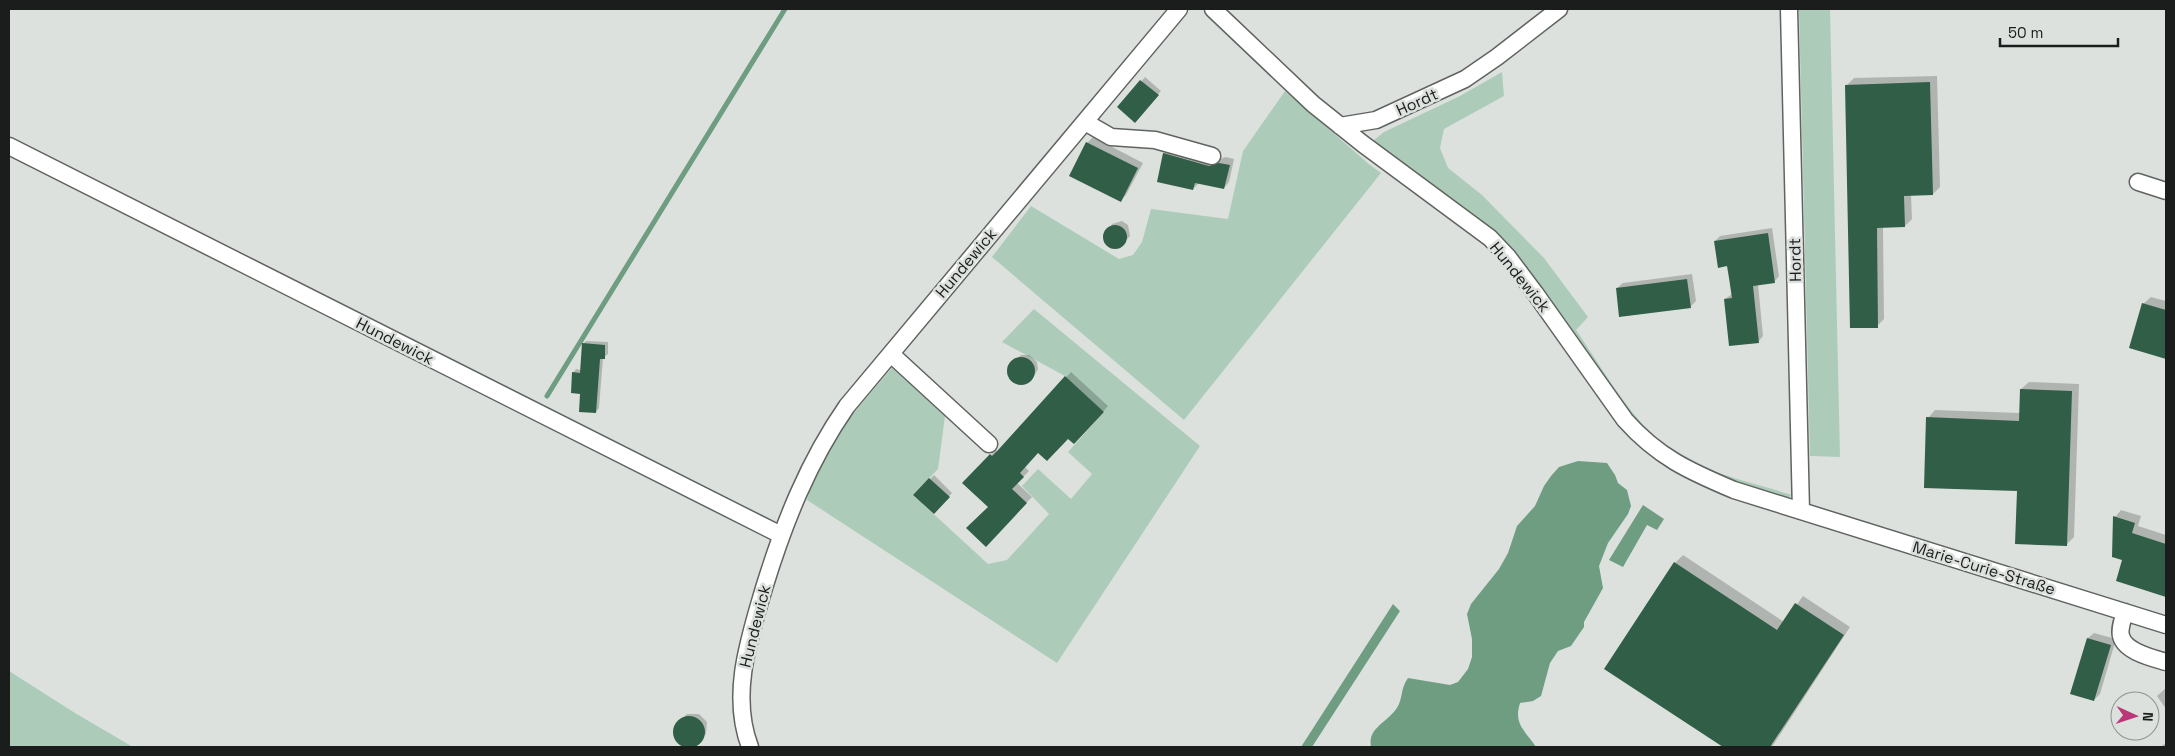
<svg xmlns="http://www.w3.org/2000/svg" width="2175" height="756" font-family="'Space Grotesk',sans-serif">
<rect width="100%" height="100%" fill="#dde1de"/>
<path fill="#acccb9" d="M1799 9H1830L1840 457 1810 456Z
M1502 72 1504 96 1444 129 1440 148 1448 168 1482 195 1544 258 1588 317 1576 330C1605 372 1636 430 1680 456 1714 475 1755 483 1792 495L1786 499 1715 480 1646 438 1517 262 1369 144 1384 132 1460 96Z
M1285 91 1370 165 1381 173 1184 420 992 257 1031 206 1119 259 1133 255 1142 242 1151 209 1228 219 1243 151Z
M1034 309 1200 446 1057 663 807 500C823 443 855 412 892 368L945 416 938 469 913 495 988 564 1007 560 1049 514 1022 486 1038 469 1071 499 1092 474 1068 452 1104 412 1065 376 1002 342Z
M9 671 75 713 133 747H9Z"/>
<path fill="#6e9d82" d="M1578 461 1607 463 1615 475 1618 483 1627 490 1631 506 1628 514 1608 543 1599 566 1603 588 1584 622V627L1571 646 1558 651 1550 663 1541 696 1533 701 1520 703C1513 725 1526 731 1536 747H1371C1367 726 1391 722 1399 704 1403 694 1401 688 1408 678L1450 685 1458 682 1468 669 1472 657V639L1467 614 1471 604 1499 569 1508 553 1517 526 1535 506 1544 486 1551 476 1559 467Z
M1643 505 1664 519 1657 530 1647 525 1623 567 1609 560Z
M1393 604 1400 611 1312 747H1301Z"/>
<path fill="#0003" d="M1937 76 1940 187 1933 194 1911 195 1912 219 1905 226 1883 227 1884 319 1877 326 1847 85 1854 78Z
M1145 77 1161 91 1139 117 1119 107Z
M1093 137 1143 163 1126 195 1120 201 1071 175 1087 143Z
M1170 148 1216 160 1226 157 1234 159 1229 182 1224 188 1199 183 1193 189 1158 181 1164 153Z
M1122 221 1128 225 1130 236 1121 246 1115 248 1107 244 1104 236 1112 224Z
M1772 228 1779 276 1774 282 1758 284 1763 336 1758 342 1725 299 1732 294 1728 265 1715 241 1720 236Z
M1692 274 1696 301 1690 307 1617 288 1623 283Z
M2151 297 2166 301V358L2130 347 2143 304Z
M586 341 608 342V354L603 358 599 408 596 412 581 393 573 373 576 369 581 370 583 344Z
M1021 355H1029L1037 362 1038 369 1031 381 1018 384 1009 376V367Z
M1071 372 1108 406 1080 437H1068L1038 451 1024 466 1029 471 1017 483 1032 497 986 545 989 507 964 483 996 450 998 452Z
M2029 382 2079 384 2074 537 2066 545 2018 490 1928 418 1935 410 2020 413 2021 389Z
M934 475 952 493 934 513 915 495Z
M2121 510 2141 516 2138 526 2166 535V595L2117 580 2124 559 2115 517Z
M1683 555 1784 622 1803 596 1850 627 1772 747H1725L1606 669 1675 563Z
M2094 633 2116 639 2100 694 2094 700 2071 693 2088 638Z
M2166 688V709L2157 696Z
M687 714H699L707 722 706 734 693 746 683 745 674 736V727Z
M2166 743V747H2160Z"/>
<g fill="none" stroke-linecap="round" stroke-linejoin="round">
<path stroke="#6e9d82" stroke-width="5" d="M547 396 785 9"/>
</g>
<path fill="#315e46" d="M1140 80 1159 95 1135 123 1117 107Z
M1930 82 1933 195 1904 196 1905 227 1877 228 1878 328H1850L1845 85Z
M1086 142 1138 168 1121 202 1069 176Z
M1163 153 1209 166 1219 163 1230 165 1224 189 1195 183 1193 190 1157 182Z
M1103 237a12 12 0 1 1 24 0a12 12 0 1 1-24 0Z
M1768 233 1775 283 1753 286 1759 343 1729 346 1724 299 1732 298 1729 278 1727 266 1718 268 1714 241Z
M1687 279 1691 308 1619 317 1616 288Z
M2142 303 2166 310V359L2129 348Z
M582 343 605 345V359H600L596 413 579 412 580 394 571 393 572 372 580 373Z
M1007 371a14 14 0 1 1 28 0a14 14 0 1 1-28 0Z
M1065 376 1104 412 1074 444 1068 439 1047 461 1038 453 1020 473 1024 477 1012 489 1027 503 986 547 966 528 988 507 962 483 990 454 992 456 999 449Z
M2020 389 2072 391 2067 546 2015 544 2017 491 1924 488 1926 417 2019 421Z
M929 478 950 497 934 514 913 495Z
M2113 516 2135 523 2132 533 2166 544V597L2116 581 2122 560 2112 557Z
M1674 562 1777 630 1795 603 1844 635 1770 747H1723L1604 669Z
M2087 638 2111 645 2094 701 2070 694Z
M673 732a16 16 0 1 1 32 0a16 16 0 1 1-32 0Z"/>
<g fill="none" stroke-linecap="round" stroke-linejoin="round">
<g stroke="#606461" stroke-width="19">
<path id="minor" d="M1213 9 1313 104 1363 144 1490 238 1508 257 1535 293 1625 420C1658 457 1689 471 1734 490L2166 625
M1789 9 1801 511
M1085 122 1111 137 1155 140 1212 156
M1340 126 1376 120 1465 79 1497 57 1559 9
M9 146 781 535
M2138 182 2166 191
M891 354 989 444
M2125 612C2123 619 2119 629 2121 636 2125 652 2153 658 2166 662
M750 747C730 695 749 639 764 588 784 523 808 462 847 406L1179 9"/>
</g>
<use href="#minor" stroke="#fff" stroke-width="16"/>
</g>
<g text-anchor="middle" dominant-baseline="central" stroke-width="5" stroke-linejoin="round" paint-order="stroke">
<g font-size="16" fill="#1b1d1c" stroke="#dde1de">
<text transform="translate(1417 102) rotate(-24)">Hordt</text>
<text transform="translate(1795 260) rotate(-91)">Hordt</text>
<text transform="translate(966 263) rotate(-50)">Hundewick</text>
<text transform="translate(1520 277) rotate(51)">Hundewick</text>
<text transform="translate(395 341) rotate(27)">Hundewick</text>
<text transform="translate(1984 568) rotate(17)">Marie-Curie-Straße</text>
<text transform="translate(755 626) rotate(-76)">Hundewick</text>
</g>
</g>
<rect width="2175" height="756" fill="none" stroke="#1b1d1c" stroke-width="20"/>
<g transform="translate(2135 716) rotate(93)"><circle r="24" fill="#dde1de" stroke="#8f9390"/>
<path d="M0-4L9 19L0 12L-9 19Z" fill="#bc3779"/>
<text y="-8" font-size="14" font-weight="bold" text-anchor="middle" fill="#1b1d1c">N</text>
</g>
<path d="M2000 38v8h118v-8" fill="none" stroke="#1b1d1c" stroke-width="2.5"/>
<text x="2008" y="38" font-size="15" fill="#1b1d1c" stroke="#dde1de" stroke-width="4" paint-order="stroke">50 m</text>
</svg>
